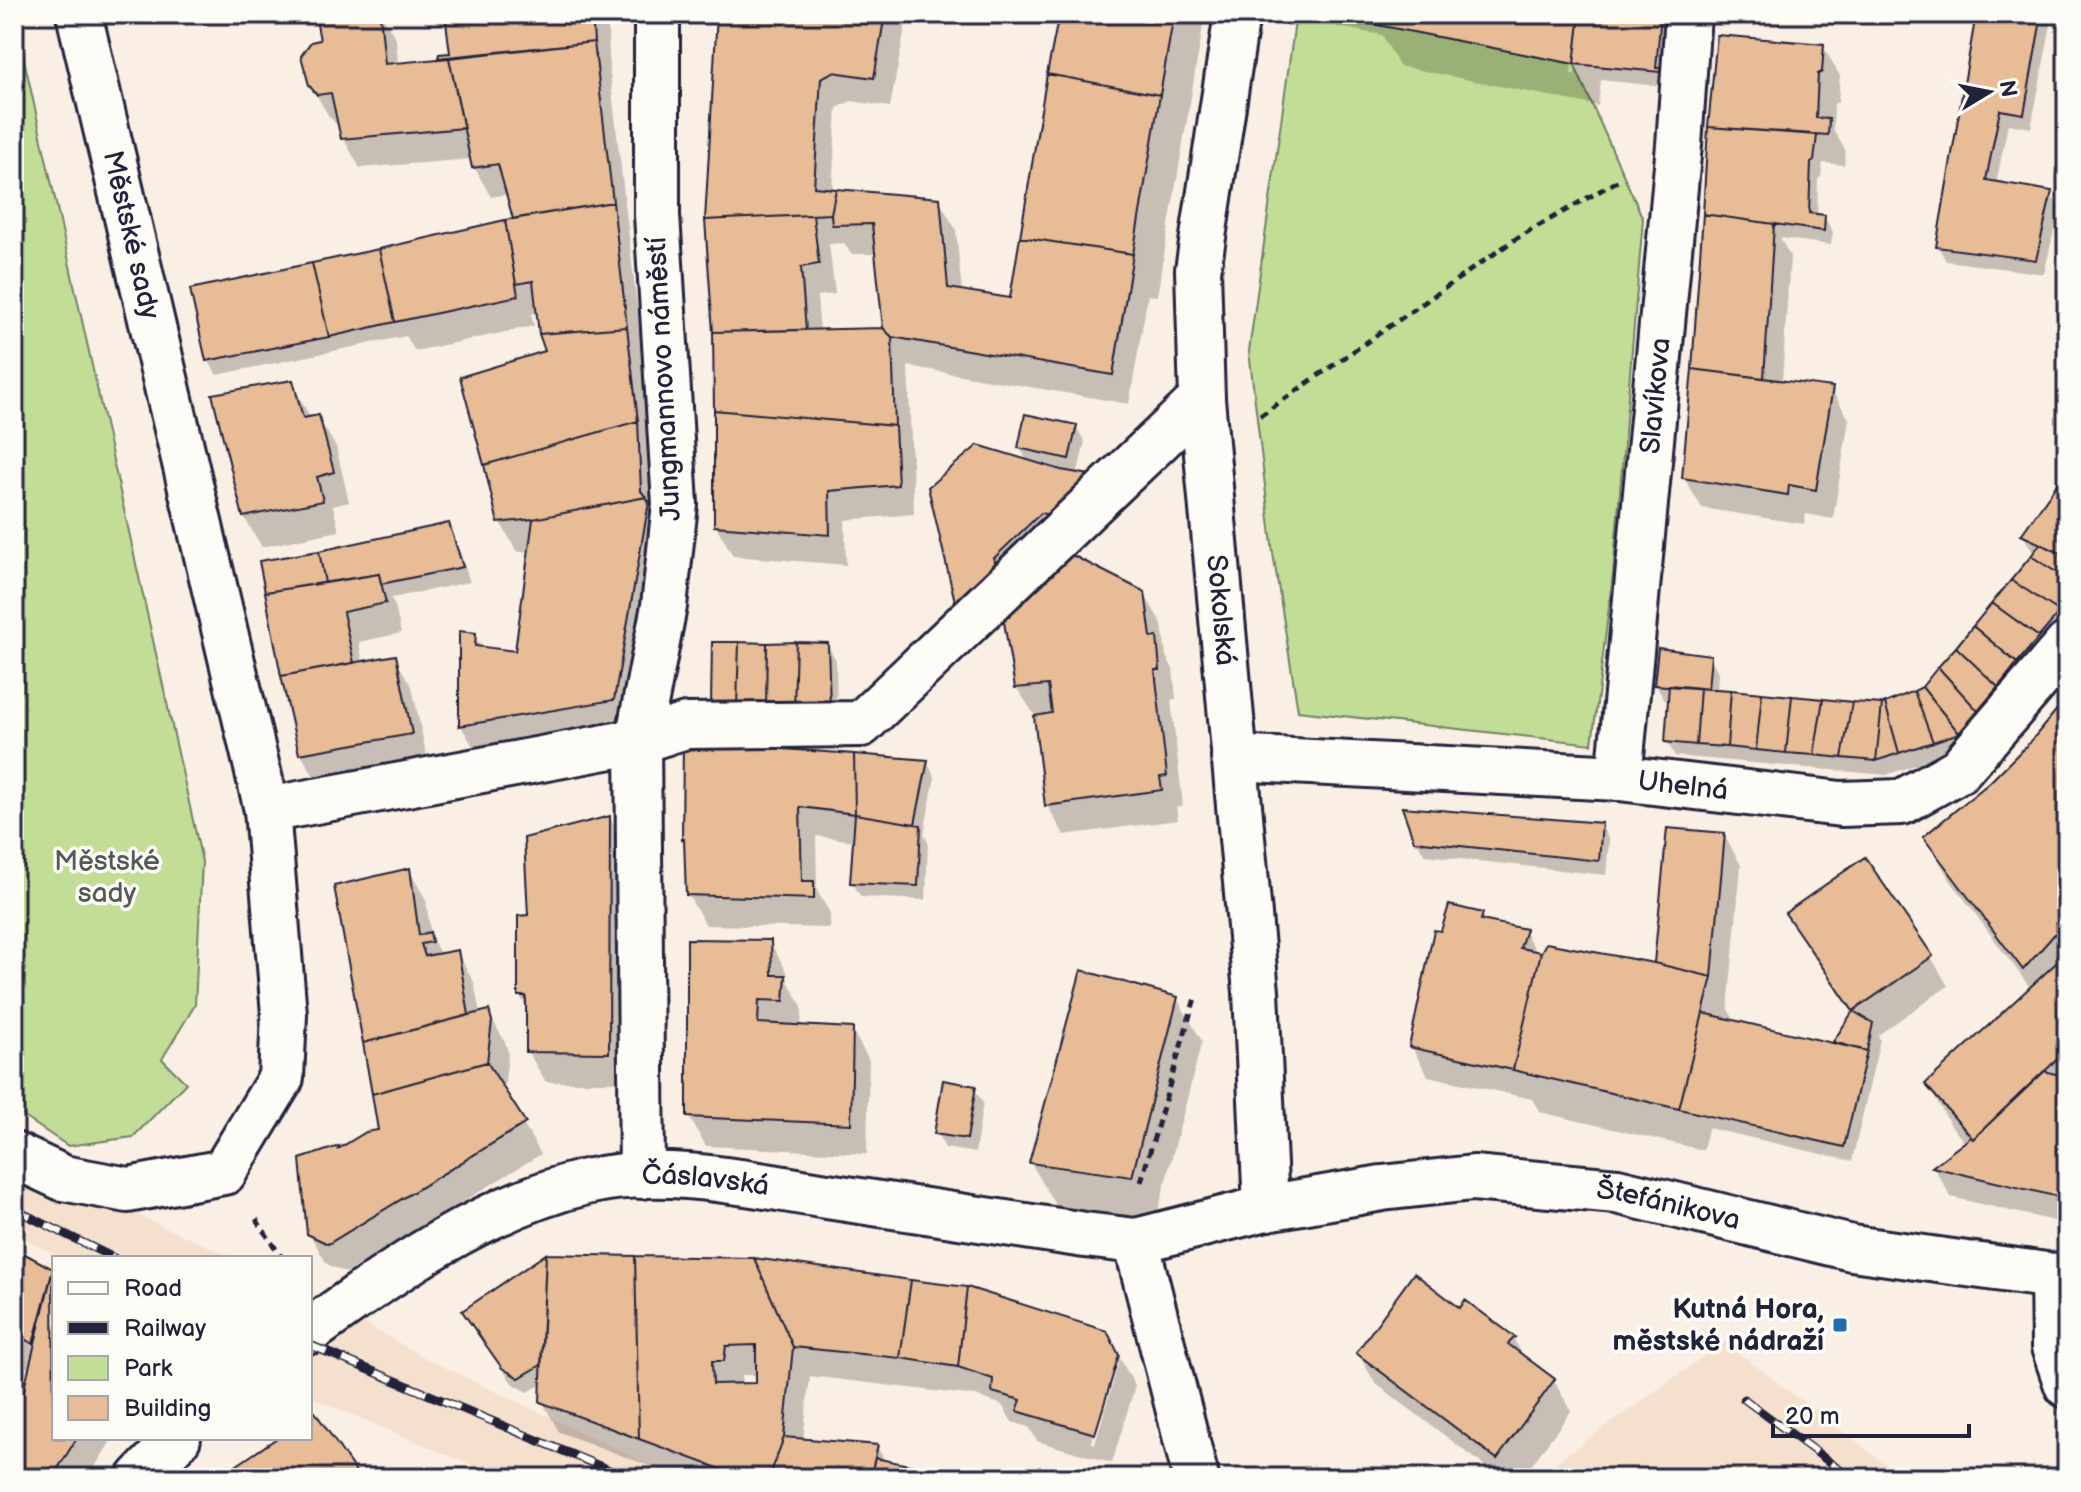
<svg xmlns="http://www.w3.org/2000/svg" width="2081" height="1492" font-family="'Balsamiq Sans',sans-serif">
<rect width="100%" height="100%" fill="#f9efe4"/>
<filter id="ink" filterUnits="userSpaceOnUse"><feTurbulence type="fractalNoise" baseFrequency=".0125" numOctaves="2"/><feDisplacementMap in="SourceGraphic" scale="16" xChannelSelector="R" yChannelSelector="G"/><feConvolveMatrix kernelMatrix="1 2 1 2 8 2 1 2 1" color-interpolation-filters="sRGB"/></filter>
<g filter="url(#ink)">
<path fill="#f4e0cd" d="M14 1155 149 1220 234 1258H61L14 1233Z
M310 1292 425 1358 651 1465 693 1478H502L310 1397Z
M1724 1342 1904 1478H1534Z"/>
<path fill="#c2dd95" stroke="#728068" stroke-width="2" d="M14 14 202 861 195 1005 162 1059 186 1083 133 1137 68 1146 14 1110Z
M1296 14 1373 24 1574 64 1643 219 1613 574 1592 744 1298 711 1273 553 1249 351Z"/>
<path fill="#0003" fill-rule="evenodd" d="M317 14H381L396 39 398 64 440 60 441 56 452 55 447 14H607L610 74 654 452 657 521 631 730 478 755 461 726 474 635 483 649 517 654 531 551 517 552 500 522 548 352 538 313 531 314 534 326 415 351 406 336 217 375 208 360 381 250 515 220 508 194 491 197 474 167 472 159 360 168 343 138 340 124H336L328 115 310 84 323 41Z
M719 14H925L924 19 907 18 890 107 851 101 837 108 832 190 939 200 956 230 962 292 1011 300 1062 14H1205L1157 296 1148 295 1129 404 908 366 914 514 845 520 846 565 733 556 716 526 715 332 707 220ZM844 243 851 254H877L885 330 820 332 817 296 835 294 829 244Z
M1330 14H1578L1571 74H1575L1582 14H1686L1668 87 1601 80 1598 106 1399 66 1382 35 1337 27Z
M1775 14H1852V15L1850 22Z
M1980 14H2053L2031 128 2008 124 1996 184 2050 193 2059 208 2044 274 1946 261 1938 246Z
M1823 46 1840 76 1838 102 1834 104 1833 130 1846 151 1844 165 1823 163 1821 177 1818 179 1817 216 1824 217 1833 232 1831 245 1780 238 1790 256 1782 382 1831 389 1849 419 1833 519 1806 514 1804 524 1702 508 1684 478 1710 127Z
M292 383 311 419 318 417 336 447 349 502 333 506 339 531 262 547 244 517Z
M1076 427 1085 442 1077 475 1095 478 967 623 1028 462 1020 448Z
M2067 473V628L1967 748 1886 775 1675 756 1667 741 1670 701 1664 700 1656 685 1710 657 1718 672 1717 691 1882 706 1923 689 2034 554 2023 535Z
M448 525 456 540 470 582 391 598 395 606 401 633 359 642 363 663 395 658 412 687 428 763 318 784 301 754 319 553Z
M1144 594 1162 624 1166 656 1173 669 1176 699 1171 700 1183 806 1176 807 1178 820 1064 835 1047 805 1036 717 1016 687Z
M827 645 836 660 837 723 713 705Z
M2067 700V1224L1951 1197 1934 1168 1966 1144 1952 1127 1927 1085 2031 989 1950 880 1926 838 1991 784 2033 742Z
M685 744 927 762 935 777 924 834 928 842 926 900 861 897 852 882 855 841 816 836 817 891 830 913V928L706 925 688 895 684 839Z
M610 818 627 848 625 1082H546L528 1052V1011L520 996 530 916Z
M1601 825 1609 840 1606 875 1425 855 1416 840Z
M1724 835 1741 865 1728 1009 1735 1022 1834 1044 1854 1014 1805 944 1788 914 1931 957 1948 986 1878 1035 1880 1040 1852 1161 1708 1128 1703 1150 1540 1112 1532 1099 1428 1076 1411 1046 1443 934 1482 915 1487 923 1524 931 1537 953 1656 965Z
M409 870 426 900 431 937 441 955 457 952 474 982 480 1014 488 1012 505 1042 508 1053 504 1092 541 1154 346 1273 327 1264 309 1233 338 1148 340 1151 380 1132 336 888Z
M770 942 787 972 788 981 802 1007 801 1027 852 1030 869 1060 867 1154 706 1146 689 1117Z
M1177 999 1202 1041 1156 1219 1056 1206 1031 1163Z
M974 1088 983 1103 975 1153 945 1148 937 1133Z
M14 1249 54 1271V1438H113L88 1478H14V1397L23 1399 30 1369 14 1359Z
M546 1256 1106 1333 1135 1386 1112 1463 1037 1441 1029 1427 1012 1422 1002 1405 976 1396 810 1376 803 1441 877 1447 886 1462 951 1478H682L559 1432 542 1401V1384L528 1392 512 1383 473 1326 464 1312ZM1116 1358H1120L1095 1444 1091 1443ZM742 1375H758V1385H741Z
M1461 1311 1513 1338 1526 1360 1554 1381 1571 1411 1522 1478H1501L1375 1383 1358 1353Z"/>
<path fill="#e7bc97" stroke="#22223b" stroke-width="2" fill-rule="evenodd" d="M315 14H380L385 64 449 58 464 128 341 139 331 93 317 95 309 85 301 56 311 42 320 40Z
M445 14H592L594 42 438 58 439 54 450 53Z
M717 14H885L874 78 833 72 821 78 814 187 836 189 831 214 705 220Z
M1059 14H1174L1160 95 1047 74Z
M1375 14H1580L1574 64 1373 24Z
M1580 14H1661L1656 68H1661L1660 72 1574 64Z
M1976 14H2042L2024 114 2000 110 1986 180 2052 191 2036 260 1936 247Z
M1717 35 1824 44 1822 72 1818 74 1816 118 1829 119 1828 135 1708 127Z
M594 42 613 202 513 219 498 164 472 168 449 58Z
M1047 74 1160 95 1133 254 1020 237Z
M1708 127 1817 135 1814 161 1811 163 1809 213 1825 215 1824 231 1703 214Z
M836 189 940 198 948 288 1010 298 1020 237 1133 254 1113 375 892 337 883 328 872 224 832 225 831 214Z
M613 202 627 327 539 334 533 281 516 284 505 220Z
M1703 214 1774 224 1764 378 1692 369Z
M813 215 819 264 801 267 806 330 713 332 705 220Z
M505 220 518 296 395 322 379 249Z
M379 249 395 322 329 337 312 263Z
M312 263 329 337 206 361 190 289Z
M627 327 638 421 484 465 460 377 545 351 539 334Z
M883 328 892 337 895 426 714 410 713 332Z
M1692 369 1833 387 1816 490 1789 485 1788 495 1682 478Z
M293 380 303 418 319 415 334 472 317 477 323 501 243 517 212 394Z
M714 410 895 426 898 485 829 491 830 535 714 526Z
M1025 414 1077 425 1069 459 1018 448Z
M638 421 641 491 646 497 533 519 498 523 484 465Z
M978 445 1061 470 1096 476 1054 516 1041 513 994 558 997 570 957 610 928 487Z
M2067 470V556L2021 535Z
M646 497 649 502 614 700 459 726V631L476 633 475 646 515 651 533 519Z
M449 523 463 567 381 584 379 574 325 583 319 551Z
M2040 544 2067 556V579L2031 556Z
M319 551 325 583 265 592 259 561Z
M1066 552 1145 592 1151 637H1157L1160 670H1155L1167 776 1160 777 1162 790 1045 806 1034 716 1052 713 1048 685 1015 688 1002 610Z
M2031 556 2067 579V603L2060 612 2011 580Z
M379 574 386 603 343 612 354 663 281 676 265 592Z
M2011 580 2060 612 2039 637 1992 603Z
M1992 603 2039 637 2017 663 1973 626Z
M1973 626 2017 663 1998 687 1956 647Z
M712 642H739L737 706 711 705Z
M739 642 767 643 766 708 737 706Z
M796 642 828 643 830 708 794 710Z
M796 642 794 710 766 708 767 643Z
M1956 647 1998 687 1978 711 1938 667Z
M1658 648 1711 655 1708 689 1654 685Z
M396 655 412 734 299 754 281 676Z
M1938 667 1978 711 1959 733 1922 687Z
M1669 685 1700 688 1696 745 1665 742Z
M1922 687 1959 733 1933 742 1914 691Z
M1700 688 1731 690 1727 747 1696 745Z
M1731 690 1762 693 1756 750 1727 747Z
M1914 691 1933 742 1899 753 1885 703Z
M1762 693 1792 696 1786 753 1756 750Z
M1792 696 1823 699 1814 755 1786 753Z
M2067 697V920L2023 970 1923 837 1989 783 2032 740Z
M1823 699 1852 702 1842 758 1814 755Z
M1852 702 1882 704 1876 761 1842 758Z
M1885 703 1899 753 1876 761 1882 704Z
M683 742 854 754 855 814 800 807 802 881H814V899L686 895 684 839 682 840Z
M854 754 928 760 915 824 855 814Z
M1402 807 1602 823 1599 861 1414 841Z
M855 814 921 825 918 886 850 883Z
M610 816 609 1053 526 1052V996H518V916L528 915 524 838Z
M1667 828 1725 833 1712 977 1654 963Z
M1865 857 1933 956 1853 1011 1785 913Z
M410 868 419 935 430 932 432 942 421 944 425 956 458 950 469 1015 363 1043 334 886Z
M1449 905 1483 913 1481 920 1526 929 1520 948 1541 952 1513 1070 1409 1047 1434 930 1441 931Z
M687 939 771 940 772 975H786L784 1001 759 1000 758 1023 853 1028 851 1124 687 1117Z
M1546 943 1654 963 1712 977 1679 1109 1513 1070 1541 952Z
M2067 953V1050L1973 1139 1925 1084Z
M1081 970 1178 997 1132 1177 1029 1163Z
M489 1010 492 1021 487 1062 372 1094 363 1043Z
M1853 1011 1873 1023 1867 1051 1833 1042Z
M1703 1013 1867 1051 1844 1147 1679 1109Z
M487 1062 526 1123 328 1244 307 1234 300 1159 339 1146 338 1149 366 1132 378 1130 372 1094Z
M2044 1071 2067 1077V1199L1932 1167 1971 1137 1973 1139Z
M943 1080 976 1086 967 1139 934 1134Z
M25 1254 53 1269 33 1344 14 1333V1272Z
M546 1254 635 1256 639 1439 540 1402Z
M546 1254 541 1365 519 1378 502 1368 462 1311Z
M635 1256 754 1258 793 1347 784 1437 769 1478H745L639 1439ZM756 1345V1383L713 1384 712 1361H724L726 1346Z
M754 1258 911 1280 900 1358 793 1347Z
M53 1269 54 1438H77L52 1478H14V1396L22 1397Z
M1414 1273 1460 1308 1465 1300 1515 1337 1508 1344 1555 1379 1497 1459 1356 1353Z
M911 1280 967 1287 958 1367 900 1358Z
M967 1287 1107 1331 1119 1355 1095 1434 1017 1411 1021 1400 992 1392 993 1379 958 1367Z
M315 1412 360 1478H218L277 1438H310V1416Z
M784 1437 878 1445 870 1478H769Z
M875 1458 952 1474 951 1478H870Z"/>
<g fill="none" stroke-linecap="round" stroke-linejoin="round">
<g stroke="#22223b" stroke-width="50">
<g id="minor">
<path id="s1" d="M1237 14 1198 270 1202 399 1256 992 1266 1208"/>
<path id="s2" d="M1234 758 1619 778 1841 804 1902 802 1959 770 2067 645"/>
<path id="s3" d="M1619 778 1679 145 1688 14"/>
<path d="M267 810 638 741 686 726 861 724 1202 399"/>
<path d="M14 1155 63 1178 128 1190 224 1172 281 1078 284 1014 267 810 79 14"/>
<path d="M642 1176 638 741 664 606 675 504 657 215V14"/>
<path d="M1136 1241 1196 1478"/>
<path d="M2053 1276 2054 1347 2067 1385"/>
<path id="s4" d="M310 1331C393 1270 485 1206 586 1182 664 1164 749 1184 827 1196 913 1209 999 1222 1085 1235L1136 1241 1266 1208 1382 1188 1473 1178 1617 1191 1852 1248 2053 1276 2067 1275"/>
<path d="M140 1478 178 1438"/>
</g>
</g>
<path stroke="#22223b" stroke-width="5" stroke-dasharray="8 6" stroke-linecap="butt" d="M1260 416 1517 238 1619 180
M1141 1182 1195 998
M256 1219 282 1258"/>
<use href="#minor" stroke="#fdfcf7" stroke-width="44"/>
<g stroke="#22223b" stroke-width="9">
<path id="rail" d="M14 1209 114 1258
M310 1345 628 1478
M1744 1399 1851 1478"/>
</g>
<use href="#rail" stroke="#fdfcf7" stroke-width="6" stroke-dasharray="18" stroke-linecap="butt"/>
</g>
</g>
<rect fill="#1f6fb2" stroke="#fdfcf7" stroke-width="3" x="1832" y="1317" width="16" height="16" rx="4"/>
<g text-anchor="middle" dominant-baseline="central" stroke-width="7" stroke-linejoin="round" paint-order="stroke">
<g font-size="28" fill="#22223b" stroke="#fdfcf7">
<text transform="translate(131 235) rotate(77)">Městské sady</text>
<text transform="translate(664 379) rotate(-93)">Jungmannovo náměstí</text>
<text stroke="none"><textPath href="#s3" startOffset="384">Slavíkova</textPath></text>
<text stroke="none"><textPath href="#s1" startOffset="600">Sokolská</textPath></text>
<text stroke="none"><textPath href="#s2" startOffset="450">Uhelná</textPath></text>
<text stroke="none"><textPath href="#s4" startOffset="436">Čáslavská</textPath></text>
<text stroke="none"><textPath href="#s4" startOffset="1412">Štefánikova</textPath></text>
</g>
<g font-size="28" fill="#525a56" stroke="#fdfcf7">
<text x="107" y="861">Městské<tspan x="107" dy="32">sady</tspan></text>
</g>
<g font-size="28" font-weight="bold" fill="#22223b" stroke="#fdfcf7" text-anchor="end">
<text x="1824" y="1309">Kutná Hora,<tspan x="1824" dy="32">městské nádraží</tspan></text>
</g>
</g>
<rect width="2081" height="1492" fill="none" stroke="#fdfcf7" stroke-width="48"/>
<rect x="24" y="24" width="2033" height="1444" fill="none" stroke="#22223b" stroke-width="3" filter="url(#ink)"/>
<rect x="52" y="1256" width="260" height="184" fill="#fdfcf7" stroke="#a5a5ac" stroke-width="2"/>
<rect x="68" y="1282" width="40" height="12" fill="#fdfcf7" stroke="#a5a5ac" stroke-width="2"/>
<text x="124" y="1296" font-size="24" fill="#22223b">Road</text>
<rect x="68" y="1322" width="40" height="12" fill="#22223b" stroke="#a5a5ac" stroke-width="2"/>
<text x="124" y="1336" font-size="24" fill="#22223b">Railway</text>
<rect x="68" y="1356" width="40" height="24" fill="#c2dd95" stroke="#a5a5ac" stroke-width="2"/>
<text x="124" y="1376" font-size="24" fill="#22223b">Park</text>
<rect x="68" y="1396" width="40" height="24" fill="#e7bc97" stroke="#a5a5ac" stroke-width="2"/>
<text x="124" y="1416" font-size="24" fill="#22223b">Building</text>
<g transform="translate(1989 92) rotate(80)" stroke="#fdfcf7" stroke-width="6" paint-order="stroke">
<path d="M0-6L14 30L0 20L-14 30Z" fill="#22223b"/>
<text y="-12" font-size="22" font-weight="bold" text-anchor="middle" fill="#22223b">N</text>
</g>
<path d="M1773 1424v12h196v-12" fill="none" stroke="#22223b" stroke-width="4"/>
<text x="1785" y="1424" font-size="24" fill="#22223b" stroke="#fdfcf7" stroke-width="6" paint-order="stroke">20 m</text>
</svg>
